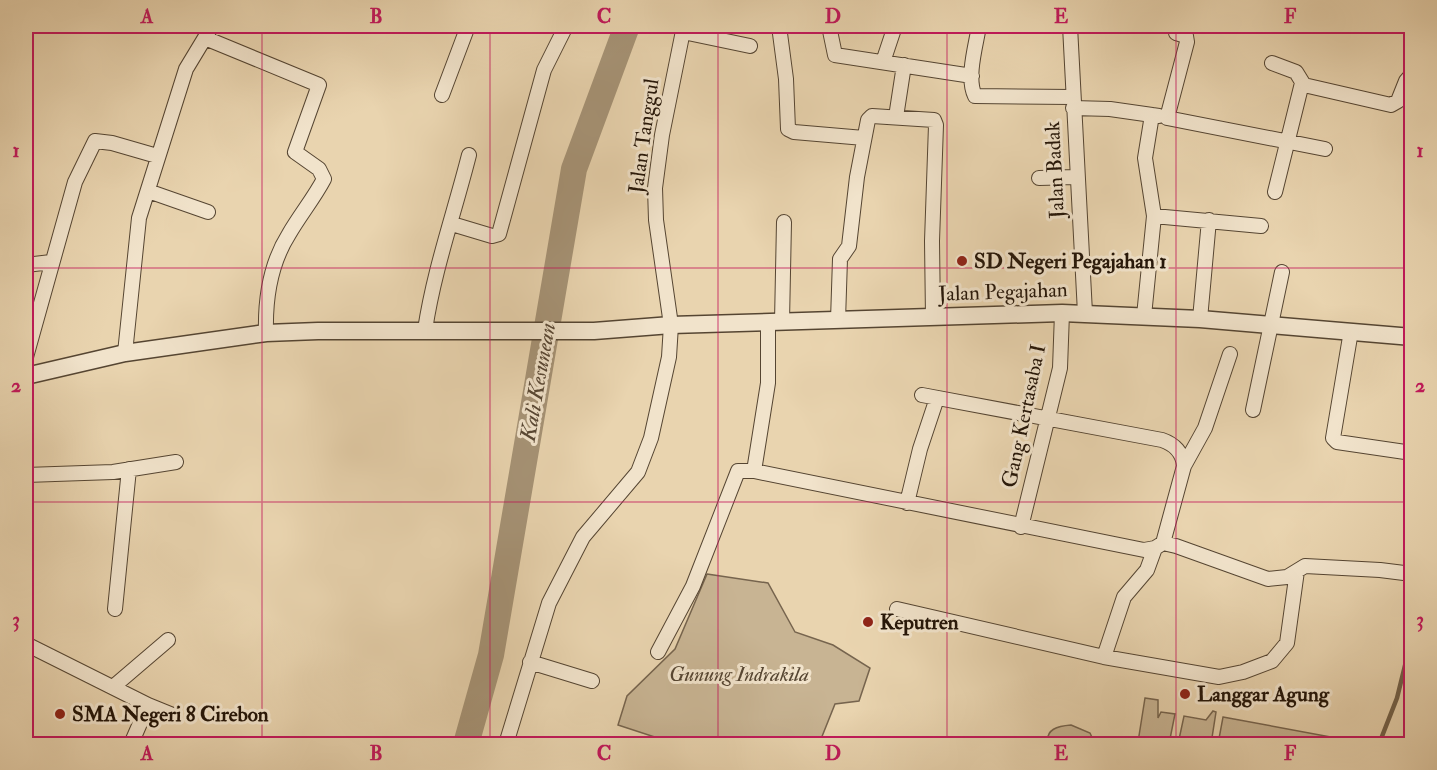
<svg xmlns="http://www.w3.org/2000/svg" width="1437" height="770" font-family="'IM FELL Double Pica',serif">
<rect width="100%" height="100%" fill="#e9d4af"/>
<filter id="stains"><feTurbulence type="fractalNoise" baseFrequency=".00333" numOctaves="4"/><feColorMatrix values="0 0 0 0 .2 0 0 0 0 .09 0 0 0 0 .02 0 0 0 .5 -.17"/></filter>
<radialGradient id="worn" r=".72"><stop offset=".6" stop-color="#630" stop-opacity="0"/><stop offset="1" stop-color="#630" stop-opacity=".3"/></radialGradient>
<path fill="#c8b493" stroke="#76644e" stroke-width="1.5" d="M707 574 768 583 795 632 833 645 870 668 859 701 835 704 819 744H676L618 725 627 696 675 649Z
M1145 698 1158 700V718L1161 712 1175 714 1169 744 1138 742Z
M1213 711 1216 712 1211 744H1178L1184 716 1206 720Z
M1223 717 1363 743 1218 744Z
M1071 725 1090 733 1095 744H1048C1045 729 1058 726 1071 725Z"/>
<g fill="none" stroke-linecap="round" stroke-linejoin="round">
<path stroke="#72614a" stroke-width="4.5" d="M1379 744 1397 698 1412 637"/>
<path stroke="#a69376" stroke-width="26" d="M466 744 491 655 574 169 627 26"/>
<g stroke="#554532" stroke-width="16">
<path id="minor" d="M779 26 786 79 788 129 794 132 864 138
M829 26 835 55 972 76
M979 26C976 45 966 78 975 96L1072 97
M1070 26 1085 313
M1177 26 1176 33 1186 36 1187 42 1167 118 1325 149
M683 32 750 46
M205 38 319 85 295 152 319 169 324 179C314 198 300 215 289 234 270 264 265 298 266 333
M883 62 895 26
M1272 63 1296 72 1304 85 1391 105 1398 101 1406 81 1412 74
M442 95 468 26
M1073 108 1110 109 1159 116
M896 117 904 65
M1039 178 1076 177
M148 191 208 212
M1275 192 1302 83
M1154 216 1261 226
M452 224 492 236 499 234 544 70 566 26
M26 265 51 262
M1144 316 1154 216 1145 158 1152 115
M1200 319 1209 220
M838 320 840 259 849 246 857 177 868 120 872 116 934 120 936 125 932 241 933 317
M782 322 784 222
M425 330C434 270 454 214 469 155
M1351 331 1333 438 1337 442 1412 453
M125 353 139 218 186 69 212 26
M26 357 75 182 95 141 112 143 157 156
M922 395 1162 440C1174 444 1183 453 1184 466L1163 543
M1253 410 1282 272
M1184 466 1205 428 1230 354
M754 471 768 383V323
M26 475 113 472 176 462
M907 503 920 449 937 398
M1021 527 1060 368 1062 313
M115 609 129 469
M897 609 1104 657 1219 677 1243 672 1272 661 1287 643 1297 571
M26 644 148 705 175 716
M658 652 693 586 738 471H754L1144 550 1155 548 1163 543 1176 546 1268 579 1287 577 1305 566 1380 570 1412 574
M1104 657 1124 597 1147 570 1155 548
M530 662 592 681
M113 687 168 640
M131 744 148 705
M506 744 549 603 583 537 638 472 651 438 669 357 671 325 656 220 655 188 662 135 684 26"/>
</g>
<g stroke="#554532" stroke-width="19">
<path id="tertiary" d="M26 376 125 353 266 333 318 331H594L671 325 1062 313 1200 319 1412 337"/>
</g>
<use href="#minor" stroke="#f1e3cb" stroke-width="14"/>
<use href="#tertiary" stroke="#f1e3cb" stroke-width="16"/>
</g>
<path fill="none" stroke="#c2185b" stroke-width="1.5" stroke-opacity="0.55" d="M262 26V744M490 26V744M718 26V744M947 26V744M1176 26V744M26 268H1412M26 502H1412"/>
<g fill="#8f2418" stroke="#f1e3cb" stroke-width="2">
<circle cx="962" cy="261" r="6"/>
<circle cx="868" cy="622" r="6"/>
<circle cx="1185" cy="694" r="6"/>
<circle cx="60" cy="714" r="6"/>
</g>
<g text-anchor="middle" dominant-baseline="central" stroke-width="6" stroke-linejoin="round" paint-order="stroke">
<g font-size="21" fill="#241508" stroke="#f1e3cb">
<text transform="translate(644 136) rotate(-82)">Jalan Tanggul</text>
<text transform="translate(1055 170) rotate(-93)">Jalan Badak</text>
<text transform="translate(1003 292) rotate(-2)">Jalan Pegajahan</text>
<text transform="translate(1024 416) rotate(-78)">Gang Kertasaba I</text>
</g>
<g font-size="21" font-weight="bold" fill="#241508" stroke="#f1e3cb" text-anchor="start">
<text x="974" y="261">SD Negeri Pegajahan 1</text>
<text x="880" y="622">Keputren</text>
<text x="1197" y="694">Langgar Agung</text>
<text x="72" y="714">SMA Negeri 8 Cirebon</text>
</g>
<g font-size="21" font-style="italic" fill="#554532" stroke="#f1e3cb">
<text x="739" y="674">Gunung Indrakila</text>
</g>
<g font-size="22" font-style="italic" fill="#584734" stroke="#f1e3cb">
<text transform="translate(538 382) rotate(-80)">Kali Kesunean</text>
</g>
</g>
<rect width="1437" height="770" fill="none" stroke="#e9d4af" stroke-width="66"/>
<rect x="33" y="33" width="1371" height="704" fill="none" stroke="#c2185b" stroke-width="2"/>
<g font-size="20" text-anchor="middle" font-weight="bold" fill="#c2185b">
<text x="147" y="23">A</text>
<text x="376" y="23">B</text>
<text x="604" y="23">C</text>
<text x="833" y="23">D</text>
<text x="1061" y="23">E</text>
<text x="1290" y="23">F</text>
<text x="16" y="157">1</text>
<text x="1420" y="157">1</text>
<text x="16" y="392">2</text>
<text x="1420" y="392">2</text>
<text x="16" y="626">3</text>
<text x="1420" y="626">3</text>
<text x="147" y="760">A</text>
<text x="376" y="760">B</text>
<text x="604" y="760">C</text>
<text x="833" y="760">D</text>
<text x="1061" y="760">E</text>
<text x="1290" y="760">F</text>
</g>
<rect width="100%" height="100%" filter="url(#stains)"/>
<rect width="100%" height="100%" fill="url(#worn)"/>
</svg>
